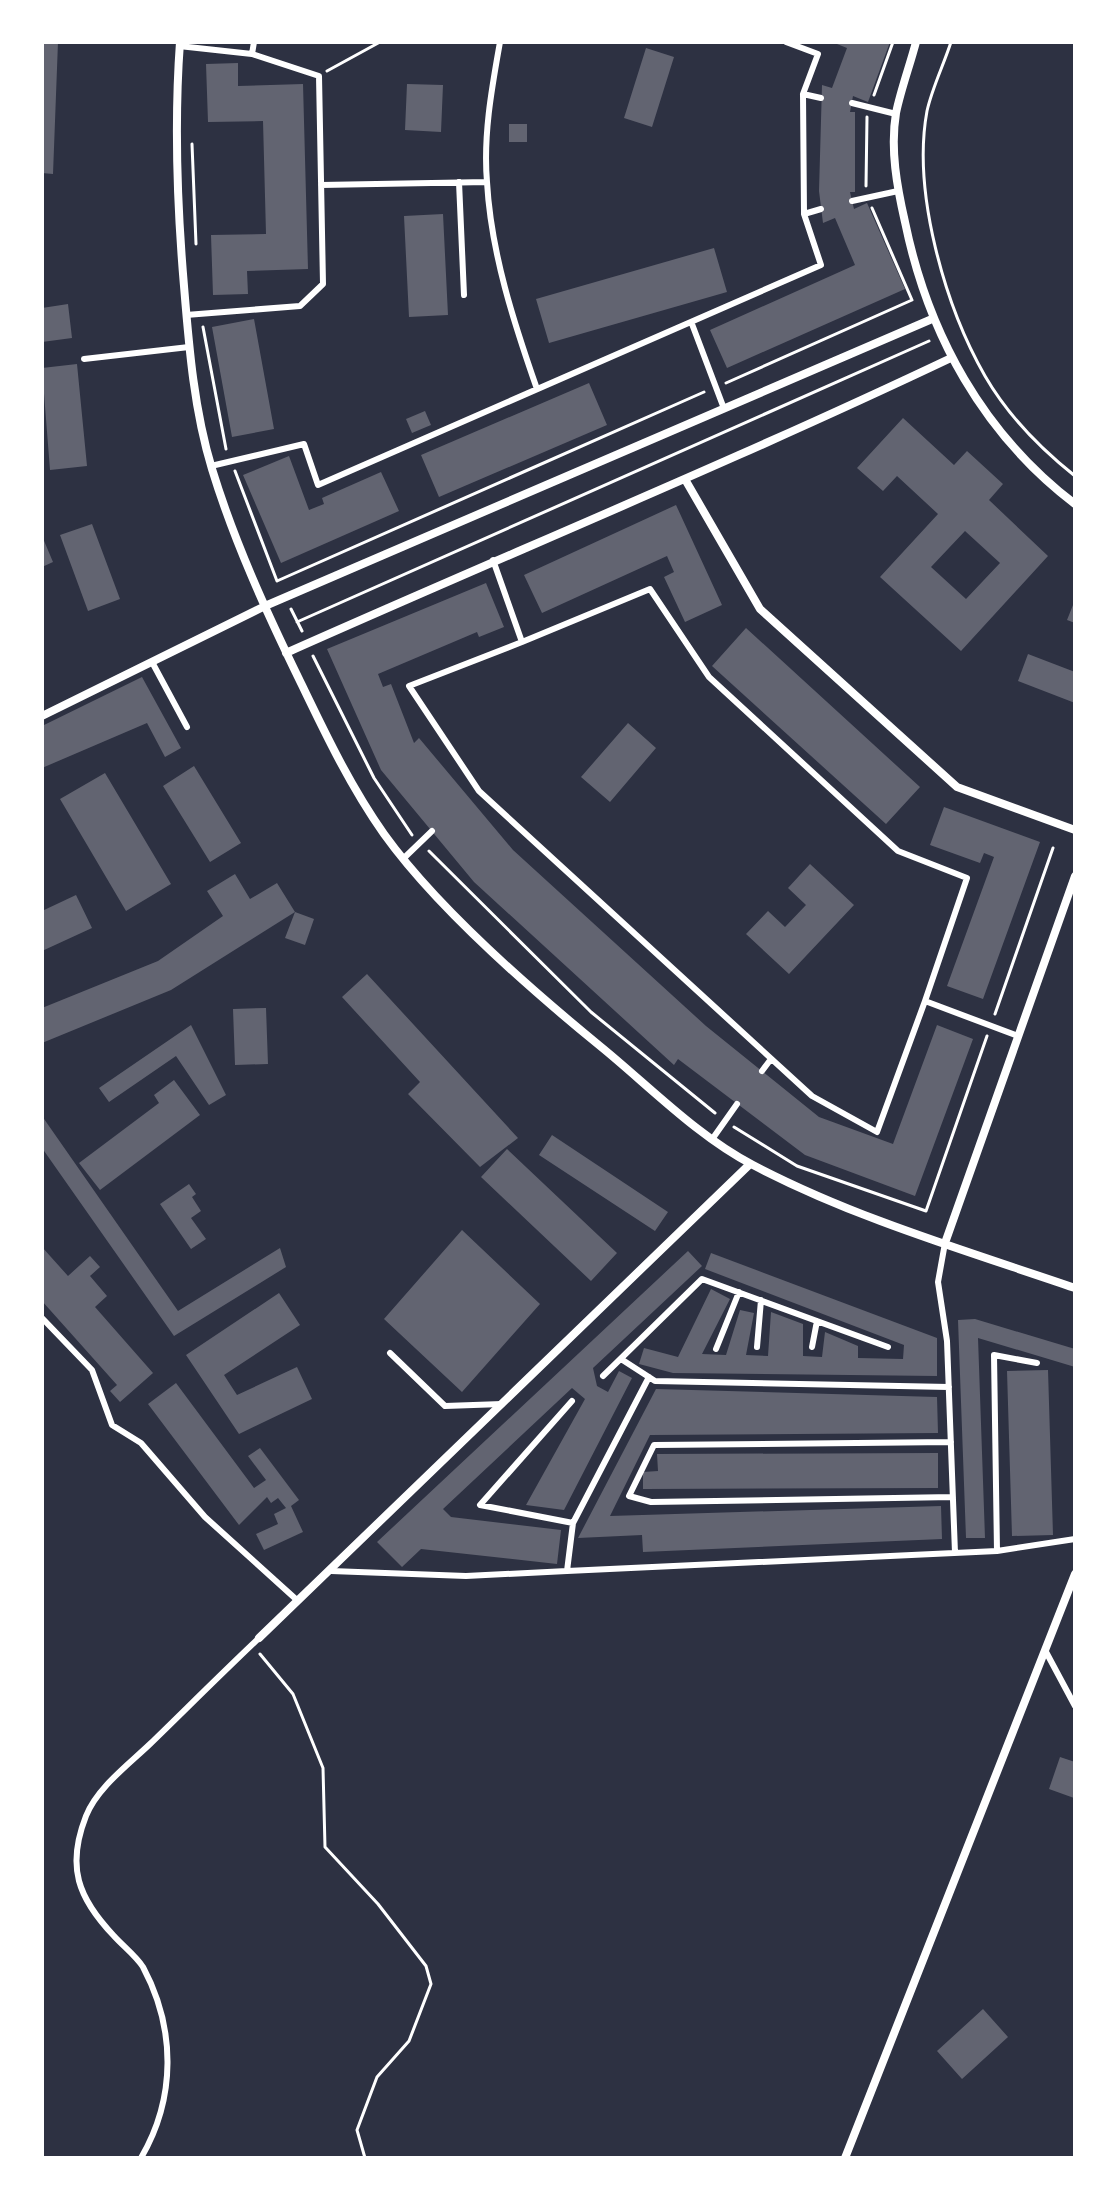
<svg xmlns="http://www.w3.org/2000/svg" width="1117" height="2200" font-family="Montserrat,sans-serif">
<rect width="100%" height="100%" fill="#2d3142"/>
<path fill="#626471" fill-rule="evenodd" d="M42 42H58L53 174 42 173Z
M832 42H890L868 102 853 96 850 112H855V192H850L854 209 867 203 905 289 727 368 710 330 855 265 835 218 823 223 819 191 822 85 832 88 847 48Z
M646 48 674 57 652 127 624 118Z
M238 63V86L303 84 308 269 247 271 248 294 213 295 211 235 266 234 263 121 208 122 206 64Z
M407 84 443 85 441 132 405 130Z
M509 124H527V142H509Z
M443 214 448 315 409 317 404 216Z
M714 248 727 292 549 343 536 299Z
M68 304 72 338 42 342V308Z
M254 319 274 429 232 437 212 327Z
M77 364 87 466 50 470 42 368Z
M589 383 607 425 439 497 421 455Z
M425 411 431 425 412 433 406 419Z
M903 418 954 465 967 451 1003 484 989 500 1048 556 961 651 880 577 938 514 897 476 883 491 857 468ZM965 531 1000 563 966 599 931 567Z
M289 456 309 510 324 504 322 498 381 472 399 511 281 563 243 475Z
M676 505 722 605 685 622 664 577 674 572 667 556 542 613 524 575Z
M92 524 120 599 88 611 60 535Z
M42 536 53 562 42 567Z
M486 583 504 627 479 637 477 632 378 674 383 687 391 684 414 743 419 738 513 850 706 1026 819 1117 893 1144 937 1025 973 1039 915 1196 805 1155 678 1059 674 1065 474 882 381 770 327 649Z
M1075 600V623L1067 620Z
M746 628 920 787 886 824 712 666Z
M1028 654 1075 672V703L1018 681Z
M142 677 181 748 165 757 147 723 42 768V726Z
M628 723 656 748 610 802 581 777Z
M194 766 241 843 210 862 163 786Z
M105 773 171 884 126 911 60 799Z
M944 807 1040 842 983 999 947 986 994 857 984 853 980 863 930 845Z
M810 864 854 905 789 974 746 934 768 911 785 927 806 905 788 888Z
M235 874 250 899 277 883 295 912 171 990 42 1043V1008L158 961 223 916 207 891Z
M76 895 92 928 42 951V911Z
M295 912 314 919 305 945 285 938Z
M367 974 518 1138 480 1167 408 1094 420 1082 342 997Z
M266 1008 268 1064 235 1065 233 1009Z
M191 1025 226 1095 209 1105 176 1056 109 1102 99 1088Z
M174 1080 200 1115 100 1190 79 1163 159 1103 154 1095Z
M42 1116 178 1311 280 1248 286 1267 174 1336 42 1148Z
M552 1135 668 1212 655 1231 539 1155Z
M507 1149 617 1253 591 1281 481 1177Z
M189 1184 196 1194 192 1197 201 1211 191 1218 206 1239 191 1249 160 1204Z
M462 1230 540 1304 462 1392 384 1319Z
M42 1247 68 1276 90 1256 100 1267 90 1276 107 1296 95 1307 153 1373 120 1402 110 1391 117 1385 42 1301Z
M688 1251 702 1266 593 1368 597 1386 608 1392 619 1371 632 1378 564 1510 526 1505 585 1399 572 1388 443 1509 451 1517 561 1530 557 1564 421 1549 402 1567 377 1542Z
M711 1253 937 1338V1376L673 1373 639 1364 644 1348 678 1357 711 1289 730 1299 702 1354 726 1355 740 1310 754 1313 746 1355 768 1356 771 1312 803 1324V1356L822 1357 825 1332 858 1346V1358L903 1359 904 1345 705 1269Z
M279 1293 300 1325 224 1375 237 1395 297 1367 312 1399 239 1434 186 1355Z
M975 1319 1075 1349V1367L978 1338 985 1538H966L958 1320Z
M1048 1370 1053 1535 1012 1536 1007 1371Z
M176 1383 254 1488 266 1480 248 1456 260 1448 299 1500 291 1506 303 1532 264 1550 256 1534 278 1524 274 1514 286 1508 278 1498 271 1503 267 1497 239 1525 148 1404Z
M656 1389 937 1397 938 1433 650 1435 610 1516 941 1506 942 1539 643 1552 642 1535 578 1538Z
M938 1453V1488L643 1489V1472L658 1471 657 1454Z
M1060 1757 1075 1762 1074 1798 1049 1789Z
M983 2009 1008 2037 962 2079 937 2051Z"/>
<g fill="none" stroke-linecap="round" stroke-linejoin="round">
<path stroke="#fff" stroke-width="3" d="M951 42C944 64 932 88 927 111 912 192 945 306 985 376 1007 414 1041 449 1075 476
M327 71 380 42
M874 95 893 42
M192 144 196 244
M866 186 867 117
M203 327 226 449
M726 383 912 300 872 208
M235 471 277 581 704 392
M291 609 302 631
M297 622 929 341
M313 656 374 778 412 835
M429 851 591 1012 715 1113
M995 1014 1053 848
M734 1127 797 1166 926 1211 987 1036
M260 1654 293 1694 323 1768 325 1847 378 1904 426 1966 431 1984 409 2041 377 2077 357 2130 365 2158"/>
<path stroke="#fff" stroke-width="6" d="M500 42C492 87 483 135 487 182 491 253 514 323 537 389
M786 42 818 54 803 94
M179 46 252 54
M821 98 803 94 804 214 821 209
M852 103 896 114
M459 182 464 295
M321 185 487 182
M852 201 898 191
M186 315 300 306 323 284 319 76 252 54 254 42
M692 324 723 406
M84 359 189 347
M211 466 304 444 318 485 821 265 804 214
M493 560 522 642 409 686 479 791 812 1096 877 1132 925 1001
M522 642 650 589 709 677 898 851 967 878 925 1001 1018 1036
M152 662 187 727
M404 858 432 831
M762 1071 771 1059
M713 1138 737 1104
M945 1243 938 1282 947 1341 955 1553
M42 1318 92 1370 112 1425 141 1443 205 1517 298 1601
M757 1347 761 1300
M812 1347 817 1321
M716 1349 739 1292
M390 1353 445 1406 502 1404
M621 1359 655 1381 949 1387
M603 1376 702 1279 888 1347
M572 1401 480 1505 573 1523 649 1377
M951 1442 654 1445 629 1496 651 1502 953 1497
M997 1551 994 1355 1037 1363
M331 1571 466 1576 567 1571 573 1523
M567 1571 997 1551 1075 1539
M1045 1650 1075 1706
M141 2158C176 2098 176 2029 143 1967 136 1956 123 1946 114 1936 78 1898 66 1867 86 1816 97 1788 128 1765 150 1744 186 1709 222 1673 259 1638"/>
<path stroke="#fff" stroke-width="8" d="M180 42C174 124 177 204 184 286 189 347 194 410 212 469 234 541 266 611 299 679 324 731 350 786 384 834 437 908 529 988 600 1046 648 1085 697 1136 753 1165 854 1218 967 1251 1075 1288
M916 42C910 65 901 89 896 113 890 149 897 187 905 222 928 334 983 434 1075 504
M686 481 760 609 957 787 1075 830
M286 653C508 554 732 462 951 358
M42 716 265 606 932 319
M945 1243 1075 876
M259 1638 750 1164
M845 2158 1075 1574"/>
</g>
<rect width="1117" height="2200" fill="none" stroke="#ffffff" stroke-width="88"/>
</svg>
